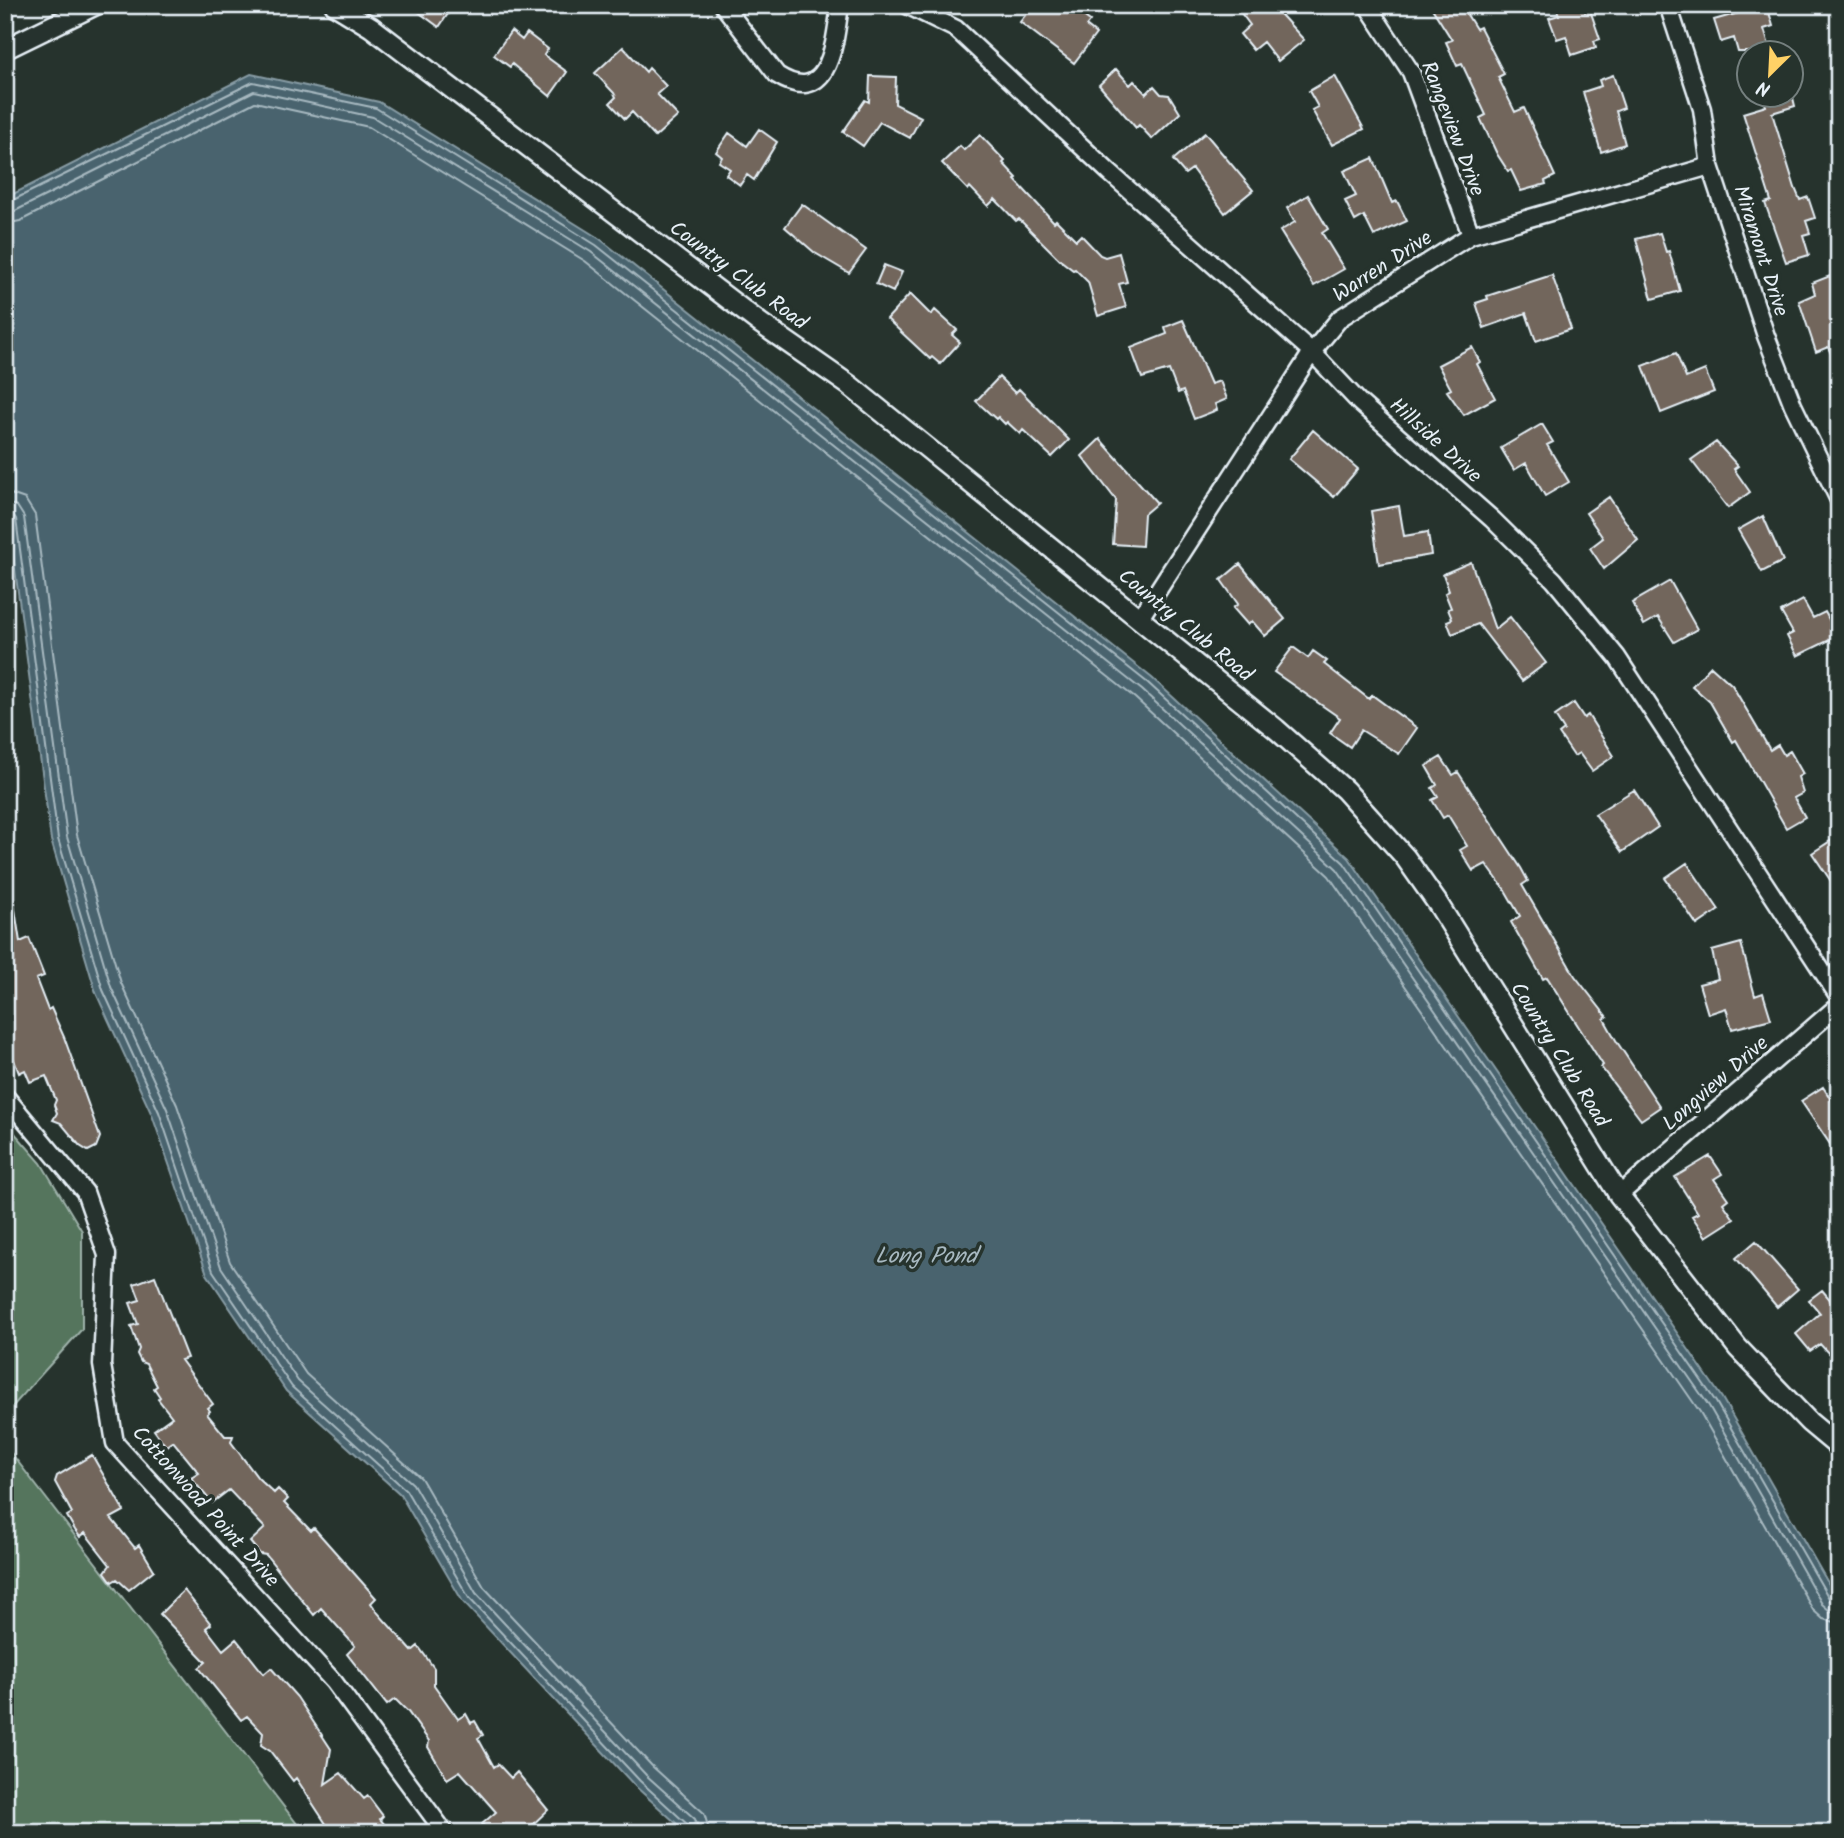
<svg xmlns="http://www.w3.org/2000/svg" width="1844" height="1838" font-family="Kalam,sans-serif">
<rect width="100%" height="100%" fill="#26332d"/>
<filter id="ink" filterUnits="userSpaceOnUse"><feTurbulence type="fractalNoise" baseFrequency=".0143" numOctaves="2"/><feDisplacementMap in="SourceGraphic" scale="14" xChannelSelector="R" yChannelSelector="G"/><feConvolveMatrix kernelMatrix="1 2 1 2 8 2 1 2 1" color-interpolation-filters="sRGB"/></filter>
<g filter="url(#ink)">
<path fill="#55745d" stroke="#9eb2aa" stroke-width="2" d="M5 1122 41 1163 82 1231V1329L5 1415Z
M5 1445 304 1833H5Z"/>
<path fill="#48646e" stroke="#889ca5" stroke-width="2" d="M251 74 379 102 600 239 1152 678 1349 858 1722 1398 1839 1602V1833H687L635 1786 463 1602 400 1494 286 1391 207 1274 152 1115 96 993 51 840 5 494V198Z"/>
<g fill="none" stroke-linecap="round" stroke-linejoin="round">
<path stroke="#a8b9c1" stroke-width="2" d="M5 204 253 82 376 108 596 245 1148 683 1344 863 1716 1402 1830 1600 1839 1604
M5 213 15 211 254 91 373 117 591 252 1142 690 1337 869 1709 1406 1822 1604 1830 1611 1839 1612
M5 224 20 221 255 102 369 127 585 261 1135 698 1329 876 1700 1412 1813 1610 1823 1619 1839 1623
M5 492 25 499 35 515 77 835 121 983 177 1105 230 1262 306 1374 421 1478 484 1587 653 1767 704 1813 710 1833
M5 503 17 506 24 517 67 837 111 987 167 1109 221 1267 298 1381 413 1484 476 1593 646 1775 695 1819 700 1833
M5 512 12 513 16 519 58 839 103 990 159 1112 213 1271 292 1387 406 1490 469 1598 640 1781 688 1825 691 1833"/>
</g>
<path fill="#72665c" stroke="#e8f1f8" stroke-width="2" d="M409 5H454L439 27Z
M1033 5H1069L1090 21 1086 26 1096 34 1074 63 1020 22Z
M1235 5H1272L1304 40 1278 61 1263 42 1253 50 1240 34 1250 25Z
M1430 5H1461L1476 29 1480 27 1504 74 1498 77 1515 112 1524 108 1555 176 1545 181 1546 184 1521 191 1511 170 1508 171 1497 154 1480 118 1486 115 1462 64 1457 66 1446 42 1452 40Z
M1555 5H1583L1585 12 1590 10 1600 39 1594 41 1596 47 1572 55 1566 36 1557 39 1549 18 1559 15Z
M1767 5 1773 26 1764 29 1771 52H1738L1734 38 1721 42 1714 20Z
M511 31 522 40 527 33 548 49 544 55 567 72 550 96 512 64 510 67 494 55Z
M623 47 646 72 649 68 666 86 657 94 678 116 655 137 632 112 625 119 610 103 616 97 614 93 595 73Z
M1116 69 1130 85 1134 81 1146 94 1154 86 1161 94 1169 95 1180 113 1152 139 1139 125 1136 128 1099 85Z
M1613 75 1624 108 1616 111 1625 144 1601 152 1583 92 1601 86 1599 80Z
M870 76 896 77 895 104 921 117 910 138 880 122 863 146 843 132 865 100 869 102Z
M1335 76 1364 129 1332 145 1312 110 1318 107 1309 91Z
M1763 94H1792L1795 106 1772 113 1795 188 1800 200 1808 197 1815 218 1806 221 1810 233 1803 235 1809 255 1786 262 1765 203 1771 201 1743 113 1766 106Z
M759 129 777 142 754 180 747 175 740 185 726 175 730 169 719 162 722 157 716 152 729 133 747 146Z
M1205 133 1253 190 1225 213 1192 169 1185 174 1173 160Z
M980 135 1005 161 1003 163 1017 178 1015 180 1054 222 1056 220 1076 240 1081 235 1100 255 1105 257 1119 253 1127 282 1119 284 1126 307 1098 316 1088 282 1075 269 1073 270 1060 260 1019 219 1016 221 995 199 988 206 970 187 968 190 942 163 960 146 964 150Z
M1373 158 1392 203 1397 201 1407 221 1374 236 1364 216 1355 221 1345 201 1356 196 1344 171Z
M1308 195 1328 229 1322 233 1344 269 1314 286 1280 231 1295 222 1287 208Z
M802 204 866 250 849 273 815 253 785 227Z
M1660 233 1666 252 1669 251 1680 291 1652 299 1636 239Z
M884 265 902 272 893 292 876 284Z
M1552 275 1571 329 1536 341 1526 313 1484 328 1476 303 1488 299 1487 296Z
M1830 276 1834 287 1839 285V371L1828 347 1816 352 1799 301 1815 294 1812 283Z
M910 294 931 315 935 310 957 330 952 335 960 342 940 364 932 357 930 359 887 319Z
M1183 320 1211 384 1220 381 1227 399 1215 404 1217 410 1194 419 1183 391 1178 393 1169 370 1142 378 1131 348 1167 334 1165 327Z
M1472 347 1480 362 1477 364 1495 398 1464 415 1447 391 1451 389 1438 365Z
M1676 353 1686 378 1705 370 1714 392 1661 413 1643 366Z
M999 377 1015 393 1019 389 1069 440 1052 457 1023 430 1020 434 1007 422 1005 424 998 417 996 419 976 401Z
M1542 424 1553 442 1547 445 1569 482 1545 496 1526 463 1514 470 1501 448Z
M1313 430 1358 469 1334 497 1289 459Z
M1100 439 1157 503 1144 514 1142 546 1113 544 1116 500 1082 456Z
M1716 442 1738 466 1734 469 1750 492 1728 508 1691 460Z
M1609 497 1638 540 1604 569 1590 548 1603 538 1586 513Z
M1399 506 1404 536 1428 532 1431 555 1379 564 1371 511Z
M1763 516 1783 561 1762 572 1738 530Z
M1471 562 1495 629 1510 617 1546 663 1522 681 1478 624 1452 634 1447 621 1452 619 1448 609 1451 608 1445 593 1449 591 1443 574Z
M1240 564 1285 619 1265 636 1252 621 1248 625 1233 608 1238 604 1221 580Z
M1670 581 1697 629 1674 642 1658 617 1644 625 1632 603Z
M1803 600 1813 618 1825 612 1838 636 1797 656 1787 636 1793 633 1781 612Z
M1293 647 1308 658 1313 651 1327 661 1324 664 1369 699 1372 695 1417 728 1399 754 1361 730 1350 747 1330 733 1340 718 1274 672Z
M1711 666 1732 685 1770 750 1778 745 1784 755 1790 751 1803 774 1798 777 1803 793 1794 798 1805 817 1786 828 1736 740 1733 742 1710 702 1692 686Z
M1574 703 1584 718 1588 715 1614 756 1592 771 1579 753 1574 756 1559 734 1564 730 1555 716Z
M1441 757 1453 775 1458 772 1521 868 1528 881 1522 885 1575 976 1607 1017 1604 1019 1617 1042 1660 1107 1641 1120 1601 1067 1603 1065 1547 977 1543 979 1511 922 1520 916 1505 890 1486 864 1473 871 1460 850 1467 846 1448 815 1443 818 1432 800 1438 797 1432 788 1437 785 1426 766Z
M1634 790 1658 827 1622 852 1595 814Z
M1832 840 1839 851V893L1812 853Z
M1687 863 1719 910 1697 925 1665 878Z
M5 903H14L20 942 29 938 44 976 36 979 48 1010 51 1008 64 1037 100 1137 96 1147 88 1151 80 1146 61 1123 53 1120 57 1113 54 1105 56 1100 46 1076 30 1082 25 1070 19 1073 9 1047 5 1034Z
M1741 943 1755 996 1763 993 1771 1019 1732 1029 1726 1008 1708 1014 1699 984 1718 979 1712 951Z
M1823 1087 1839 1112V1138L1830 1144 1801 1101Z
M1710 1156 1722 1174 1714 1179 1728 1199 1723 1203 1734 1219 1706 1237 1692 1216 1698 1213 1675 1177Z
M1756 1241 1798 1289 1777 1307 1736 1258Z
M155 1276 187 1358 181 1360 213 1404 208 1408 210 1411 207 1414 225 1436H233L231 1442 258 1478 274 1493 278 1489 288 1499 284 1503 311 1531 314 1528 376 1598 371 1603 378 1613 412 1651 418 1646 434 1668V1685L458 1719 466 1714 471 1723 475 1721 483 1735 478 1738 494 1767 498 1764 511 1778 517 1772 548 1810 524 1833H490L482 1824 496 1812 460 1771 447 1779 428 1747 429 1741 408 1712 395 1699 387 1705 347 1654 355 1646 321 1608 314 1615 266 1555 260 1554 250 1542 265 1528 229 1490 212 1503 191 1478 199 1473 173 1441 166 1446 154 1430 172 1417 158 1399 160 1397 154 1388 157 1386 146 1364 141 1362 137 1354 139 1349 131 1326 138 1324 130 1303 140 1300 134 1284Z
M1822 1290 1839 1310V1315L1833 1321 1839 1328V1365L1820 1344 1810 1351 1796 1334 1820 1313 1809 1300Z
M92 1455 124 1511 111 1518 135 1548 139 1545 154 1570 129 1590 117 1579 112 1582 105 1572 110 1565 85 1533 80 1537 75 1530 67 1516 72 1513 55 1482 57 1476Z
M184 1590 211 1624 206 1628 223 1650 236 1639 264 1674 271 1668 297 1697 331 1749 325 1784 341 1773 364 1799 368 1796 383 1816 380 1819 385 1825 375 1833H332L296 1778 293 1781 270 1751 261 1745 263 1733 247 1716 241 1720 199 1668 206 1662 160 1614Z"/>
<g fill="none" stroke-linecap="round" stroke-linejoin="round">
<g stroke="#e8f1f8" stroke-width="21">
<path id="minor" d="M723 5 777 75C831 109 835 39 840 5
M907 5 956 29 1110 173 1312 352 1360 403 1492 519 1554 580 1617 657 1839 997
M1367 5 1411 72 1471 235
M1668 5 1702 109 1710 166 1766 336 1793 405 1839 500
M1140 618 1312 352 1340 318 1471 235 1710 166
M5 1096 85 1192 107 1255 102 1365 115 1443 334 1682 445 1833
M1619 1195 1839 1005"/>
</g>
<g stroke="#e8f1f8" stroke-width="24">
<path id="tertiary" d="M335 5 371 27 760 323 849 385 1276 729 1345 790 1405 857 1438 904 1619 1195 1738 1348 1809 1422 1839 1447
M5 49 95 5"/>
</g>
<use href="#minor" stroke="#26332d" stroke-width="16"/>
<use href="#tertiary" stroke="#26332d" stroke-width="19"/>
</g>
</g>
<g text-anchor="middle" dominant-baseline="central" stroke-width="7" stroke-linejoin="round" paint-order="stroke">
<g font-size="21" fill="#e8f1f8" stroke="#26332d">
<text transform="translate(1452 129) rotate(69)">Rangeview Drive</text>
<text transform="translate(1760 251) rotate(72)">Miramont Drive</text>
<text transform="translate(1383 267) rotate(-33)">Warren Drive</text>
<text transform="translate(738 276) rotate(37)">Country Club Road</text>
<text transform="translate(1435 441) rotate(42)">Hillside Drive</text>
<text transform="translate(1185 626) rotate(39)">Country Club Road</text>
<text transform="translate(1559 1055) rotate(58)">Country Club Road</text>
<text transform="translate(1716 1084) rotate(-41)">Longview Drive</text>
<text transform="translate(205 1507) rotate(48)">Cottonwood Point Drive</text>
</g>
<g font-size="23" font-style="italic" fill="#a8b9c1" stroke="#26332d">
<text x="926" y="1257">Long Pond</text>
</g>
</g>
<rect width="1844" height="1838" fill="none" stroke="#26332d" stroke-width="28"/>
<rect x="14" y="14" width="1816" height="1810" fill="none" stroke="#e8f1f8" stroke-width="2.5" filter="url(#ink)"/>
<g transform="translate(1770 74) rotate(204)"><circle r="33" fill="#26332d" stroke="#747f7e" stroke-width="2"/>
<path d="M0-5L12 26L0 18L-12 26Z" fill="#ffd166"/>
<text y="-10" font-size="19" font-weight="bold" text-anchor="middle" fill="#e8f1f8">N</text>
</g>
</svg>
